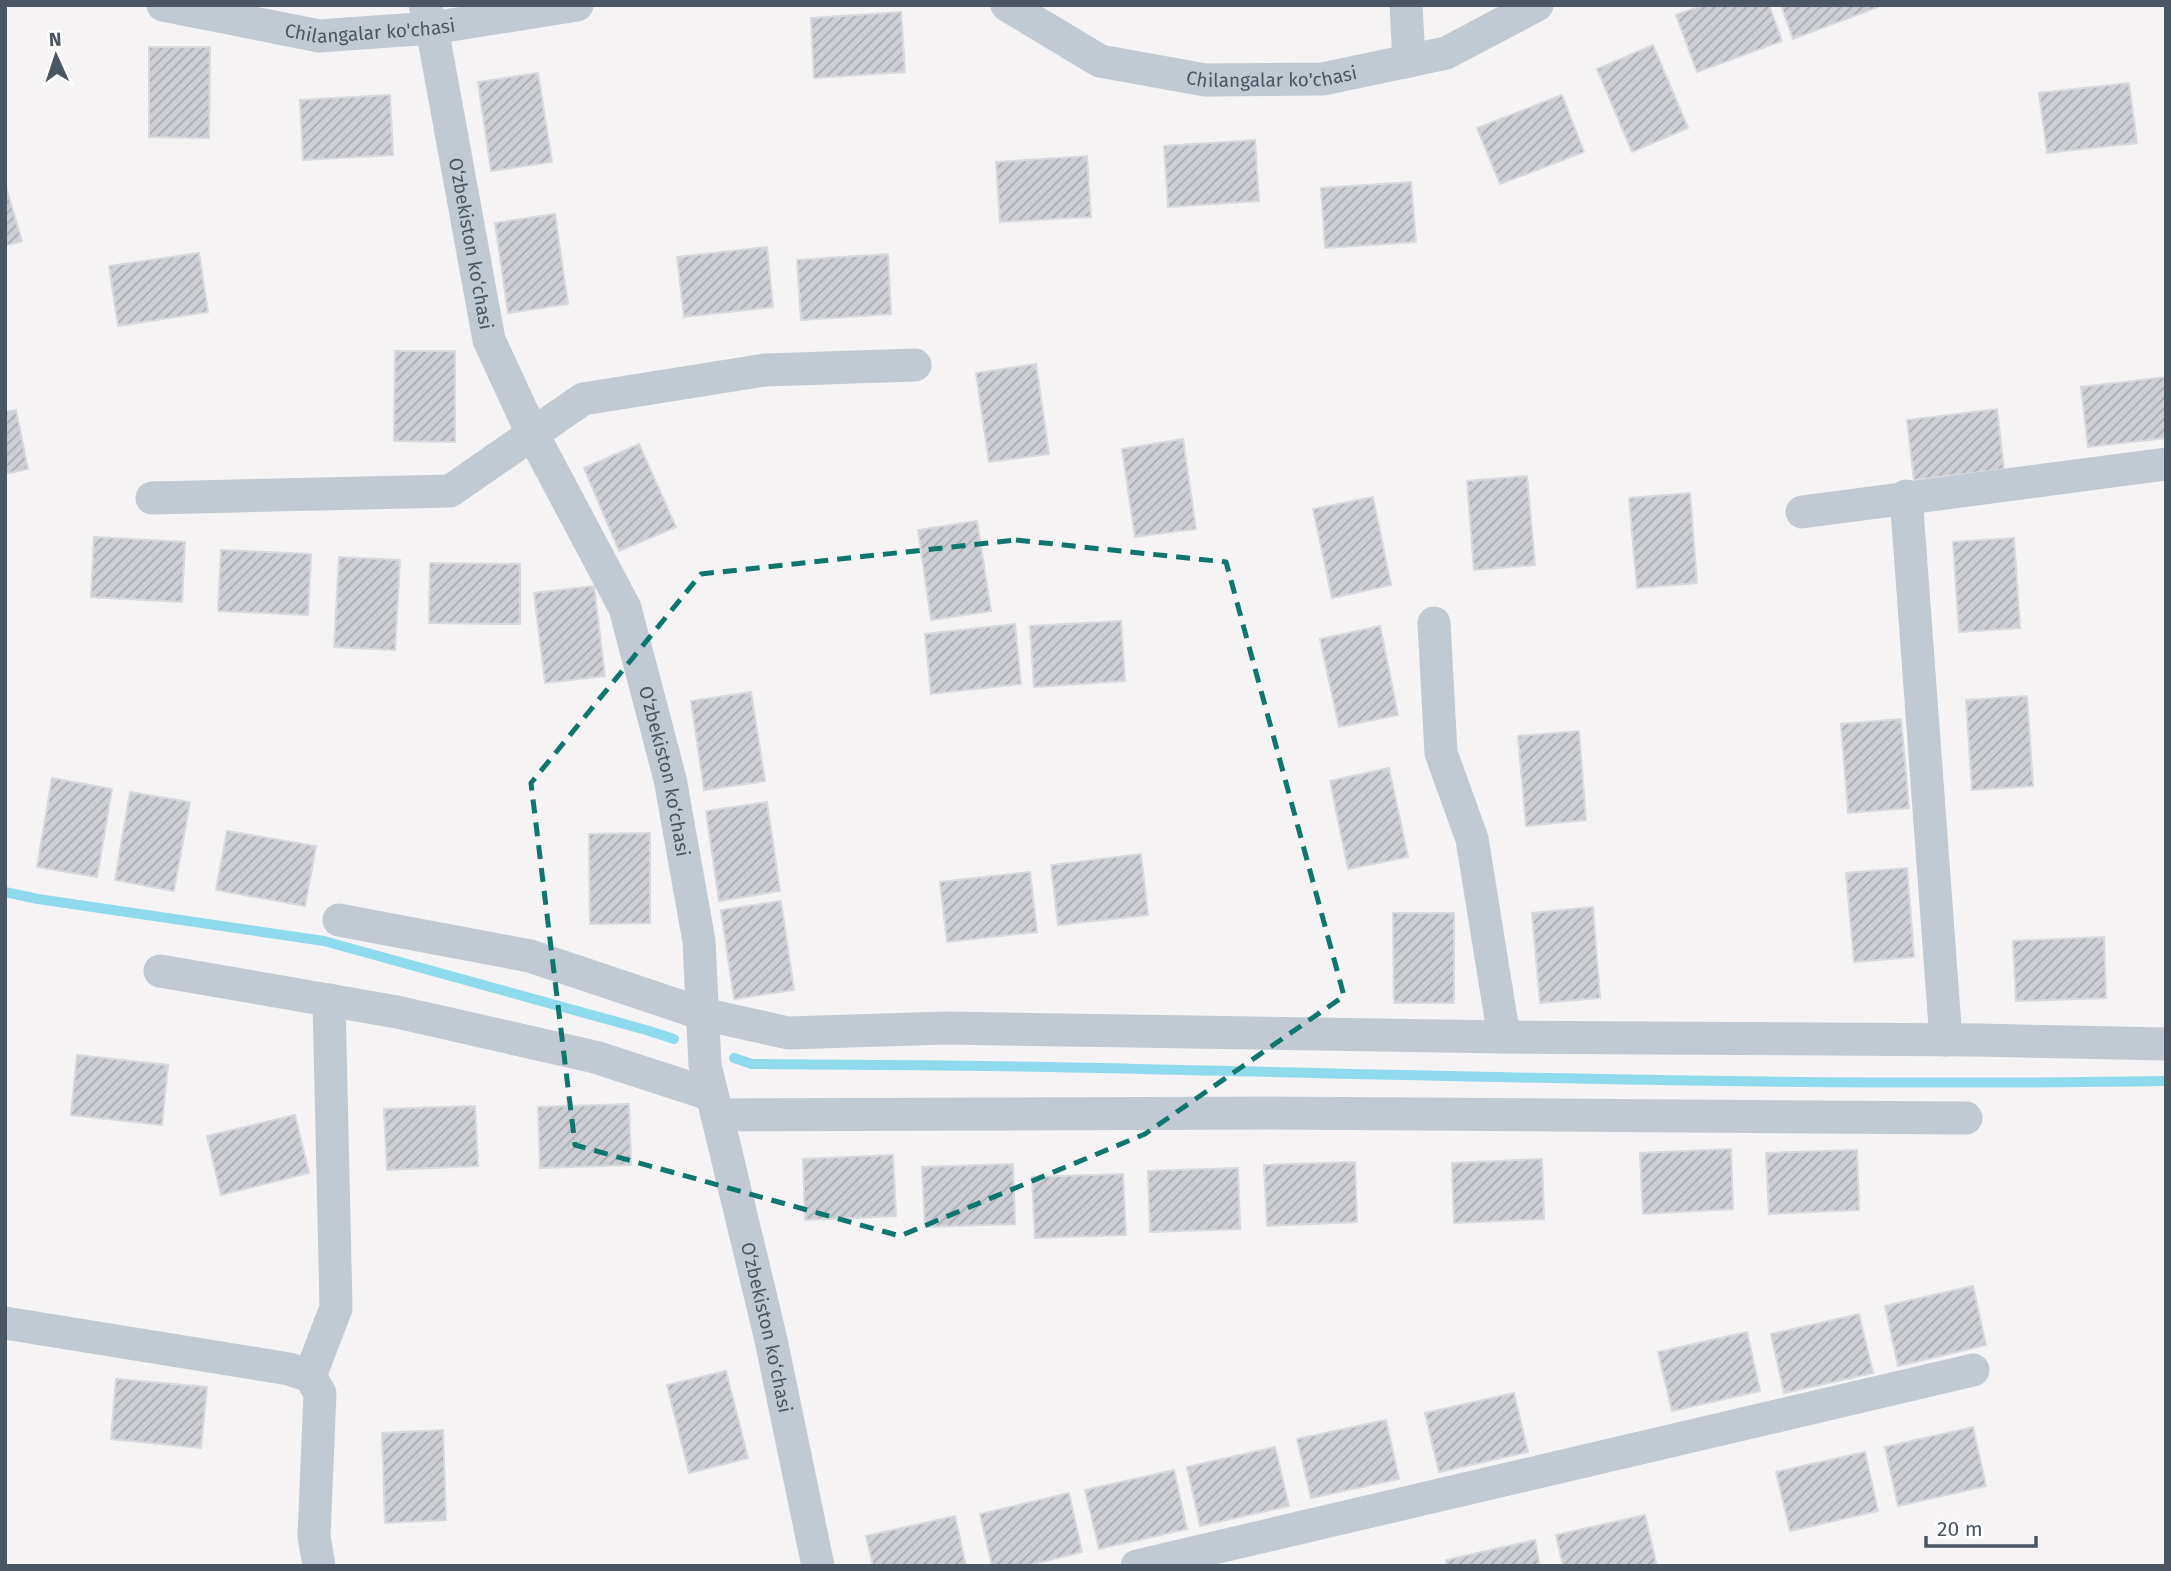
<svg xmlns="http://www.w3.org/2000/svg" width="2171" height="1571" font-family="'Fira Sans',sans-serif">
<defs>
<pattern id="building-hatch" width="6" height="6" patternUnits="userSpaceOnUse" patternTransform="scale(1.75)"><rect width="6" height="6" fill="#cdcfd5"/><path d="M-1 1l2-2M0 6l6-6M5 7l2-2" fill="none" stroke="#a8abb0"/></pattern>
</defs>
<rect width="100%" height="100%" fill="#f5f3f3"/>
<g fill="none" stroke-linecap="round" stroke-linejoin="round">
<path stroke="#90daee" stroke-width="10" d="M5 892 38 899 324 941 646 1030 674 1039
M734 1058 752 1064C852 1065 951 1065 1051 1067 1422 1075 1794 1087 2166 1081"/>
</g>
<path fill="url(#building-hatch)" stroke="#d7d9de" stroke-width="2" d="M1703 5H1769L1782 41 1697 72 1676 15Z
M1781 5H1877L1878 7 1793 39Z
M901 12 905 72 814 78 811 18Z
M1653 45 1688 128 1632 152 1597 69Z
M149 47H210L209 138 149 137Z
M538 73 552 162 491 171 478 82Z
M2129 83 2137 143 2047 153 2039 93Z
M390 95 393 155 303 160 300 100Z
M1562 95 1584 152 1500 184 1477 128Z
M1255 140 1259 201 1168 207 1164 146Z
M1087 156 1091 217 1000 222 996 162Z
M1411 182 1416 242 1325 248 1321 188Z
M5 183 22 241 5 246Z
M555 214 568 304 508 313 495 223Z
M767 247 773 307 684 317 677 257Z
M199 253 208 312 118 326 109 266Z
M888 254 891 314 801 320 797 260Z
M395 351H455V442L394 441Z
M1036 364 1049 454 989 462 976 373Z
M2166 377V438L2088 447 2081 387Z
M1997 409 2004 469 1914 480 1907 420Z
M16 410 28 469 5 474V412Z
M1183 439 1196 529 1135 537 1122 449Z
M639 444 676 527 619 551 584 468Z
M1527 476 1535 565 1474 570 1467 481Z
M1690 493 1697 583 1637 588 1629 498Z
M1373 497 1391 585 1332 598 1313 509Z
M977 521 991 611 931 620 918 530Z
M94 537 185 542 182 602 91 597Z
M2014 538 2020 628 1959 632 1953 542Z
M221 550 311 554 308 615 218 611Z
M339 557 400 560 395 650 334 647Z
M430 563 520 564V624L429 623Z
M594 586 605 676 545 683 534 593Z
M1121 621 1125 681 1034 687 1030 626Z
M1015 624 1021 684 931 694 925 634Z
M1380 626 1398 715 1339 727 1320 639Z
M751 692 765 781 704 790 691 701Z
M2027 696 2033 786 1972 790 1966 700Z
M1901 719 1909 808 1848 813 1841 724Z
M1579 731 1586 820 1526 826 1518 736Z
M1389 768 1408 857 1348 869 1330 781Z
M52 778 112 789 97 877 37 867Z
M130 792 190 802 174 891 115 880Z
M767 802 780 891 719 901 706 811Z
M227 831 316 846 305 906 216 890Z
M650 833V923L590 924 589 834Z
M1141 854 1148 915 1058 925 1051 865Z
M1907 868 1914 957 1854 962 1846 873Z
M1030 872 1037 932 947 942 940 882Z
M781 901 794 990 734 999 721 910Z
M1593 907 1600 998 1540 1003 1532 913Z
M1393 913H1454V1003H1394Z
M2104 937 2106 998 2016 1001 2013 941Z
M77 1055 168 1065 162 1125 71 1115Z
M629 1104 631 1165 540 1168 538 1107Z
M475 1106 478 1166 387 1170 384 1109Z
M295 1115 309 1173 221 1195 207 1136Z
M1731 1149 1733 1209 1643 1214 1640 1153Z
M1857 1150 1859 1210 1769 1214 1766 1153Z
M893 1155 896 1216 805 1220 803 1159Z
M1542 1159 1544 1219 1454 1223 1452 1163Z
M1355 1162 1357 1222 1267 1226 1264 1165Z
M1013 1164 1015 1224 925 1227 922 1167Z
M1238 1168 1240 1229 1150 1232 1148 1171Z
M1123 1174 1126 1235 1035 1238 1032 1177Z
M1973 1286 1986 1345 1898 1366 1885 1306Z
M1859 1314 1873 1373 1784 1393 1771 1334Z
M1747 1332 1760 1391 1672 1411 1658 1352Z
M726 1371 748 1458 689 1473 667 1385Z
M116 1379 207 1387 201 1448 111 1439Z
M1514 1393 1528 1452 1439 1472 1425 1413Z
M1386 1420 1399 1479 1311 1498 1297 1439Z
M1973 1427 1986 1486 1898 1506 1885 1447Z
M443 1430 446 1520 385 1523 382 1433Z
M1275 1447 1289 1506 1200 1526 1187 1467Z
M1865 1452 1878 1511 1790 1531 1776 1472Z
M1174 1470 1187 1529 1099 1549 1085 1490Z
M1069 1493 1082 1552 1025 1566H992L980 1514Z
M1645 1515 1657 1566H1563L1556 1535Z
M955 1516 966 1566H873L866 1536Z
M1535 1540 1540 1566H1447L1446 1560Z"/>
<g fill="none" stroke-linecap="round" stroke-linejoin="round">
<g stroke="#c1cad2" stroke-width="33">
<path id="s1" d="M163 5 319 36 432 28 577 5"/>
<path id="s2" d="M425 5 432 28 489 340 532 433 625 608 670 779 699 941 705 1065 771 1340 818 1566"/>
<path id="s3" d="M1007 5 1100 61 1205 80 1323 79 1446 53 1537 5"/>
<path d="M1406 5 1409 61"/>
<path d="M1906 496 1946 1040"/>
<path d="M152 498 450 491 583 399 765 370 915 365"/>
<path d="M1802 512 2166 464"/>
<path d="M1434 623 1441 753 1472 839 1504 1037"/>
<path d="M339 920 530 956 703 1014 788 1033 946 1028 1504 1037 1978 1040 2166 1044"/>
<path d="M160 971 397 1012 595 1057 712 1095"/>
<path d="M717 1115 1265 1113 1966 1118"/>
<path d="M5 1323 289 1369 310 1376 320 1393 314 1536 319 1566"/>
<path d="M310 1376 336 1308 329 1000"/>
<path d="M1137 1566 1973 1370"/>
</g>
</g>
<path fill="none" stroke="#0f766e" stroke-width="5" stroke-dasharray="14 9" stroke-linejoin="round" d="M1016 540 1226 562 1344 996 1145 1134 900 1236 575 1145 531 783 701 574Z"/>
<g text-anchor="middle" dominant-baseline="central" stroke-width="5" stroke-linejoin="round" paint-order="stroke">
<g font-size="19" fill="#4a5661" stroke="#fff">
<text stroke="none"><textPath href="#s1" startOffset="210">Chilangalar ko'chasi</textPath></text>
<text stroke="none"><textPath href="#s3" startOffset="282">Chilangalar ko'chasi</textPath></text>
<text stroke="none"><textPath href="#s2" startOffset="243">O‘zbekiston ko‘chasi</textPath></text>
<text stroke="none"><textPath href="#s2" startOffset="810">O‘zbekiston ko‘chasi</textPath></text>
<text stroke="none"><textPath href="#s2" startOffset="1377">O‘zbekiston ko‘chasi</textPath></text>
</g>
</g>
<rect width="2171" height="1571" fill="none" stroke="#4a5661" stroke-width="14"/>
<g transform="translate(56 56) rotate(357)" stroke="#ffffff" stroke-width="5" paint-order="stroke">
<path d="M0-5L12 26L0 18L-12 26Z" fill="#4a5661"/>
<text y="-10" font-size="19" font-weight="bold" text-anchor="middle" fill="#4a5661">N</text>
</g>
<path d="M1926 1536v10h110v-10" fill="none" stroke="#4a5661" stroke-width="3.5"/>
<text x="1937" y="1536" font-size="21" fill="#4a5661" stroke="#ffffff" stroke-width="5" paint-order="stroke">20 m</text>
</svg>
